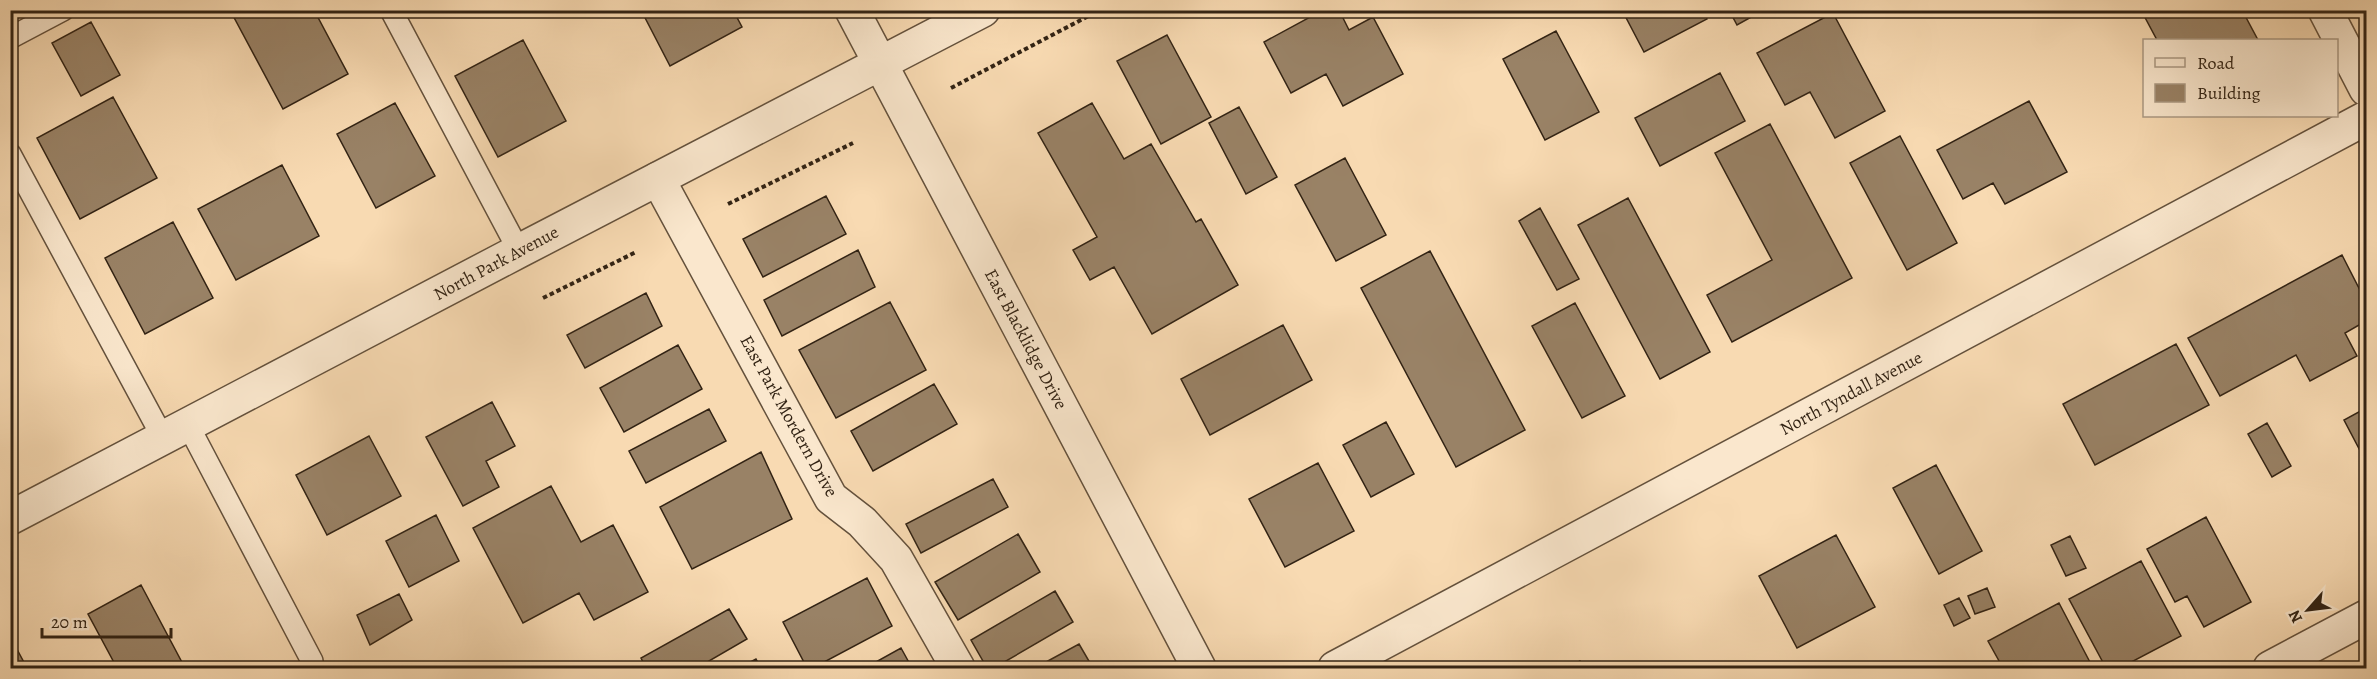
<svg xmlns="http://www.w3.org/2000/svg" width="2377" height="679" font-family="Alegreya,serif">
<rect width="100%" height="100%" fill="#f8dab2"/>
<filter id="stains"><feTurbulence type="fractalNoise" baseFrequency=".00333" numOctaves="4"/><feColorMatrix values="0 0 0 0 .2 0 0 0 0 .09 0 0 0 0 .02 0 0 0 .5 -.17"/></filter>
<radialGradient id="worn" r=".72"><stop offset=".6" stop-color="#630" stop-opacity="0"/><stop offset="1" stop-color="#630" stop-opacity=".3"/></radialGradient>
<path fill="#998266" stroke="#322314" stroke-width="1.5" d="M230 10H314L348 74 283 109Z
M641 10H733L742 27 670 66Z
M1323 10H1339L1349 30 1373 17 1403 74 1343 106 1326 74 1291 93 1264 42Z
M1622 10H1703L1707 19 1644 52Z
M1729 10H1764L1737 25Z
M2141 10H2242L2258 40H2157Z
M1833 13 1885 111 1835 138 1810 92 1785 105 1757 53Z
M91 22 120 75 81 96 52 43Z
M1556 31 1599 112 1545 140 1503 59Z
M1167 35 1211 117 1161 144 1117 61Z
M523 40 566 121 498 157 455 76Z
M1720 73 1745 121 1660 166 1635 118Z
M113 97 157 178 80 219 37 138Z
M2029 101 2067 172 2005 204 1993 183 1963 199 1937 150Z
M395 103 435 176 376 208 337 134Z
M1092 103 1124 159 1151 144 1196 222 1201 219 1238 285 1152 334 1114 267 1090 280 1073 250 1097 237 1038 133Z
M1239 107 1277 177 1246 194 1209 123Z
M1770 124 1852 278 1732 342 1707 295 1772 260 1715 153Z
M1900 136 1957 243 1907 270 1850 163Z
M1345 158 1386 235 1336 261 1295 185Z
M282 165 319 236 236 280 198 209Z
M826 196 846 234 763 277 743 239Z
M1628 198 1710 352 1660 379 1578 225Z
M1540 208 1579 279 1557 290 1519 221Z
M173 222 213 298 145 334 105 258Z
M858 250 875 287 782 336 764 300Z
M1430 251 1525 430 1456 467 1361 288Z
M2342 255 2366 302V321L2345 333 2357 356 2310 381 2296 355 2220 396 2188 338Z
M646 293 662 326 585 368 567 335Z
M890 302 926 370 836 418 799 350Z
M1575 303 1625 396 1582 418 1532 326Z
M1283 325 1312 380 1210 435 1181 379Z
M2176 344 2209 405 2095 465 2063 404Z
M678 345 702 389 624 432 600 388Z
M934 384 957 424 873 471 851 431Z
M492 402 515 446 486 461 499 487 463 506 426 437Z
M2366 408V462L2344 420Z
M709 409 726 441 646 483 629 451Z
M1386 422 1414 474 1371 497 1343 445Z
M2267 423 2291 466 2272 477 2248 434Z
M369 436 401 496 327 535 296 475Z
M761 452 792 519 692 569 660 507Z
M1318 463 1354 531 1285 567 1249 499Z
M1936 465 1982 551 1939 574 1893 488Z
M993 479 1008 507 921 553 906 524Z
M551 486 581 542 613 525 648 592 594 620 579 593 523 623 473 528Z
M436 515 459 561 409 587 386 541Z
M2206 517 2251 602 2204 627 2187 596 2175 602 2147 549Z
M1018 534 1040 572 958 620 935 582Z
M1836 535 1875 607 1797 648 1759 576Z
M2070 536 2086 568 2066 576 2051 545Z
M2141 561 2181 636 2120 668H2106L2069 599Z
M867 578 892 626 813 668H807L783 622Z
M141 585 185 668H117L88 614Z
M1987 588 1995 607 1975 614 1968 596Z
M1055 591 1073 622 994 668H987L971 640Z
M399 594 412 620 370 645 357 615Z
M1959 598 1970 618 1954 626 1944 605Z
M2059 603 2093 668H2003L1988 641Z
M729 609 747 639 697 668H646L641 658Z
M10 640H12L27 668H10Z
M1079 644 1093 668H1035Z
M901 648 912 668H865Z
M756 659 761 668H739Z
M1580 661 1584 668H1566Z"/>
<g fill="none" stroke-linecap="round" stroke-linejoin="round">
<g stroke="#64513c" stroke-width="24">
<path id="service" d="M391 10 519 251
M10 38 63 10
M10 154 163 438
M188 425 312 661"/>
</g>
<g stroke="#64513c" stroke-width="36">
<path id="minor" d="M852 10 1199 668
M2325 10 2366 89
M658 179 831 498 862 522 896 559 958 668
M1335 668 2366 118
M2270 668 2366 617"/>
</g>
<g stroke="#64513c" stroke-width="36">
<path id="tertiary" d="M10 518 519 251 983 10"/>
</g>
<path stroke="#322314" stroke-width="4" stroke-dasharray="4.5 3" stroke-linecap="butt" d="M951 88 1100 10
M728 204 853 143
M543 298 636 252"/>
<use href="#service" stroke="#fae7cd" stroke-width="21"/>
<use href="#minor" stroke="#fae7cd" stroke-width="33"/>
<use href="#tertiary" stroke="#fae7cd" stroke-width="33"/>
</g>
<g text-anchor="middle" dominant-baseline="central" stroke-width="4.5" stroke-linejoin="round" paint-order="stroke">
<g font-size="18" fill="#322314" stroke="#fae7cd">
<text transform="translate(496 263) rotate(-28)">North Park Avenue</text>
<text transform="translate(1026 339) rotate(62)">East Blacklidge Drive</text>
<text transform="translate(1851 393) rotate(-28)">North Tyndall Avenue</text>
<text transform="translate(789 416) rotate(61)">East Park Mordern Drive</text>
</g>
</g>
<rect width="2377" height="679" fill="none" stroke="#f8dab2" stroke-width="36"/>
<rect x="12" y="12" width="2353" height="655" fill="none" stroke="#322314" stroke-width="3"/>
<rect x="18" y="18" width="2341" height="643" fill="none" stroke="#322314" stroke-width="1.5"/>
<rect x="2143" y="39" width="195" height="78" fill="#fae7cd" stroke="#aa9983" stroke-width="1.5"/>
<rect x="2155" y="58" width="30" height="9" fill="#fae7cd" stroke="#aa9983" stroke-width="1.5"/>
<text x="2197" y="69" font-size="18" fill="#322314">Road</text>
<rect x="2155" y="84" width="30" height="18" fill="#998266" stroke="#aa9983" stroke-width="1.5"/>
<text x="2197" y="99" font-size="18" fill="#322314">Building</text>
<g transform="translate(2308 610) rotate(242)" stroke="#fae7cd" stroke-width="4.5" paint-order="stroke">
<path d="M0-4.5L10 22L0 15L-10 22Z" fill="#322314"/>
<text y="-9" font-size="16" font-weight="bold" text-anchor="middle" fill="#322314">N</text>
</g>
<path d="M42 628v9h129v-9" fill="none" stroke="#322314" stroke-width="3"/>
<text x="51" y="628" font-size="18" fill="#322314" stroke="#fae7cd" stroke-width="4.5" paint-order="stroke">20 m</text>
<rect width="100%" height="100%" filter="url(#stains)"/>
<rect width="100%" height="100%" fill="url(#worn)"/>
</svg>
